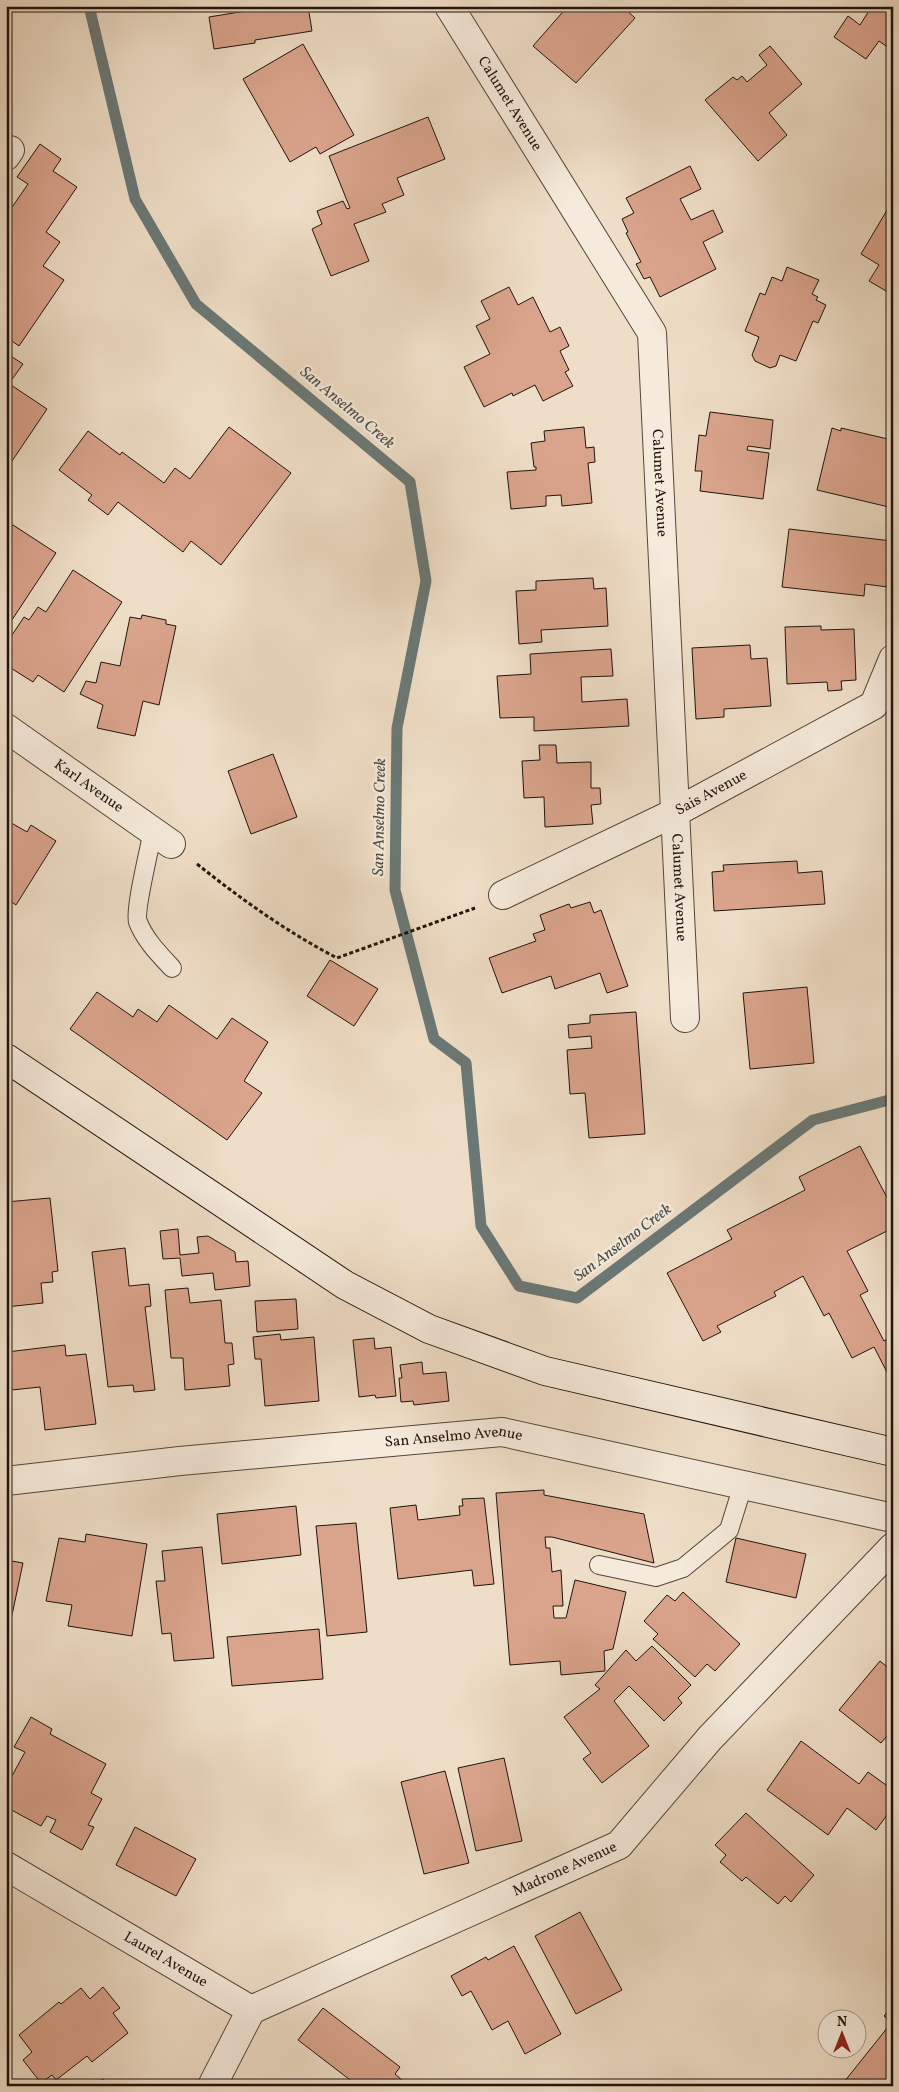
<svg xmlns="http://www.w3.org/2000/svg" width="899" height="2092" font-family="Vollkorn,serif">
<rect width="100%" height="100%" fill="#efdec7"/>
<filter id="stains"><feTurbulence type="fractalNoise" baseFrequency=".004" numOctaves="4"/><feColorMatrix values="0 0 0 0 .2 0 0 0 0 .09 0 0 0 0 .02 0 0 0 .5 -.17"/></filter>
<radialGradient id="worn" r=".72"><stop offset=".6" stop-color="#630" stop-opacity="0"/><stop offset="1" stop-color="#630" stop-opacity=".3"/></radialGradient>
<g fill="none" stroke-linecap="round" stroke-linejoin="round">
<path stroke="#6a7876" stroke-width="11" d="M89 6 135 199 196 304 410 482 426 581 397 728 395 890 434 1039 466 1063 481 1226 519 1286 577 1298 813 1120 893 1099"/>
</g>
<path fill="#daa48c" stroke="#20130e" d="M246 6H308L312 31 255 40V43L214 49 209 17 246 11Z
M568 6H622L635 18 576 83 533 46Z
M872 6H893V51L879 41 866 59 834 37 848 16 860 25Z
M303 44 354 135 320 154 316 147 290 162 243 79Z
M770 46 802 84 769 113 787 135 758 161 705 100 733 77 737 80 742 76 747 82 767 65 759 55Z
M428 117 445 159 397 178 404 195 382 204 386 212 354 224 369 261 331 276 312 229 322 224 317 211 343 201 347 209 350 208 329 156Z
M40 144 61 159 53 171 77 187 46 232 60 242 43 266 64 280 19 346 6 337V216L28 184 17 177Z
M690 166 701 189 680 199 691 220 713 210 723 232 703 242 716 269 660 297 650 277 644 279 636 264 641 262 626 233 628 232 622 219 634 213 626 198Z
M893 200V295L869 281 879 265 861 254Z
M787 267 819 280 812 294 818 297 816 300 826 305 818 323 813 321 796 361 780 355 776 366 770 368 755 361 752 355 759 337 745 331 760 293 765 295 772 277 782 281Z
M509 287 518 305 533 297 550 332 560 327 569 346 560 351 569 370 565 372 573 386 543 401 535 385 513 396 512 393 484 407 464 367 490 354 476 326 490 319 481 301Z
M6 353 23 364 6 388Z
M11 385 47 409 6 470V393Z
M710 412 773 420 770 449 748 446 747 450 769 453 763 499 700 491 702 471H695L699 435 706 436Z
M229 427 291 473 221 565 191 541 183 552 118 502 108 515 88 500 92 495 59 470 88 431 120 455 122 452 164 483 175 468 190 479Z
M584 427 586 448 594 447 595 462 588 463 592 503 562 506 561 495 546 496V506L511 509 507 472 536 470V467H534L531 443 545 441 544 431Z
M832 428 841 431V428L892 440 893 508 817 490Z
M13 525 56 553 6 629V535Z
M789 529 892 541 887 587 865 584 864 596 782 587Z
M73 570 122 602 64 692 38 675 33 682 6 665V644L24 617 29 620 38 607 46 612Z
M593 578 594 589 606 588 608 626 541 630 542 642 519 644 516 591 536 590V581Z
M142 615 166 620V624L176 626 159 705 143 701 135 736 97 728 103 705 80 694 86 681 96 683 101 662 120 666 130 617 141 619Z
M821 626V630L854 629 856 680 841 681 842 690 828 691 827 682 787 684 785 627Z
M750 645 751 659 767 658 771 706 724 709V717L696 719 692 648Z
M611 649 613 676 581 677 582 702 627 699 629 726 534 731V717L500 718 497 676 531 674 530 654Z
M539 745H556L557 763 591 762V788H600L601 804 591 805 593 824 545 827 544 797 524 798 522 761 540 760Z
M273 754 297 817 251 834 228 771Z
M8 821 27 832 31 825 56 841 16 905 6 898V825Z
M797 861 798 873 822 871 825 904 714 911 712 872 724 871 723 865Z
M590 902 594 913 601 910 628 986 607 993 600 973 555 989 551 976 502 993 489 958 536 941 533 934 545 930 540 915 569 904 571 908Z
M330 960 378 989 354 1026 307 996Z
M807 987 814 1063 750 1069 743 993Z
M97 992 133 1017 138 1009 157 1022 169 1005 217 1039 232 1018 268 1042 244 1081 262 1093 227 1140 70 1029Z
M636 1012 645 1134 589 1138 585 1093 570 1094 567 1050 592 1048 591 1036 569 1038 568 1025 590 1023V1015Z
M860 1146 893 1209V1228L847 1251 868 1291 860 1295 884 1341 893 1337V1377L890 1378 874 1347 852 1358 829 1313 824 1316 803 1276 774 1292 776 1296 717 1326 721 1332 703 1341 667 1273 732 1239 727 1230 805 1190 799 1177Z
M50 1198 58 1271 52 1272 53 1282 41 1283 43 1303 6 1307V1202Z
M178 1229 180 1255 199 1253 197 1237 208 1236 235 1252 236 1262 248 1261 250 1286 215 1290 213 1273 182 1276 180 1258 163 1259 160 1231Z
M125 1248 129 1286 149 1284 151 1306 145 1307 155 1390 134 1392 133 1385 108 1387 92 1252Z
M188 1288 190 1303 221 1300 225 1343H232L234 1364 228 1365 230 1386 185 1390 183 1358H171L165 1290Z
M296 1299 298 1329 257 1332 255 1301Z
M280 1334 281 1340 314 1337 319 1401 265 1406 261 1359H255L253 1337Z
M374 1338 375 1349 391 1347 396 1396 376 1398 375 1395 359 1397 353 1340Z
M65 1345 66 1356 86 1354 96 1424 45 1430 40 1387 12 1390 7 1352Z
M422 1362 423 1374 446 1372 449 1401 414 1405 413 1401 401 1402 399 1378H402L400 1365Z
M544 1490V1495L644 1514 654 1563 552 1537H545L546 1548H550L552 1572 561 1570 563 1606H553L554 1618H566L575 1580 626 1592 613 1649 604 1651 605 1671 561 1675 560 1661 510 1665 496 1493Z
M484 1498 494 1584 474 1586 472 1570 398 1579 390 1508 416 1505 418 1520 460 1515 459 1506H463L462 1499Z
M296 1506 301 1555 222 1564 217 1514Z
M356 1523 367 1632 327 1636 316 1526Z
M86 1534 147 1544 132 1636 68 1626 72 1605 46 1601 59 1538 85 1542Z
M736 1538 806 1554 796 1598 726 1582Z
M202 1547 214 1658 174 1661 171 1633 162 1634 156 1581H165L162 1551Z
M6 1560 23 1563 8 1634 6 1633Z
M683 1592 740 1644 715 1671 707 1664 695 1677 653 1639 658 1634 644 1621 667 1595 675 1601Z
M319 1629 323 1679 232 1686 227 1637Z
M652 1646 691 1685 678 1698 682 1703 664 1721 629 1686 614 1701 649 1746 602 1783 583 1759 591 1753 564 1717 600 1689 595 1685 626 1650 636 1661Z
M880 1661 893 1672V1729L881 1743 839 1710Z
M31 1717 52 1729 50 1734 106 1764 91 1793 102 1799 88 1825 94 1827 82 1850 50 1832 56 1820 47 1816 41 1826 6 1807V1787L25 1752 14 1747Z
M801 1741 859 1784 868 1772 893 1790V1807L876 1830 847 1808 828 1835 767 1790Z
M504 1758 522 1841 476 1851 458 1768Z
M445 1771 469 1863 424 1874 401 1782Z
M746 1813 814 1875 791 1902 785 1896 778 1904 746 1877 742 1881 720 1862 726 1855 715 1845Z
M135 1827 196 1859 176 1896 116 1865Z
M580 1912 622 1990 576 2014 535 1936Z
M514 1946 561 2034 525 2054 508 2021 492 2030 471 1991 462 1996 451 1976 486 1957 488 1960Z
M103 1987 120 2008 113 2013 128 2033 92 2062 87 2056 56 2080 52 2075 41 2083 23 2060 32 2052 19 2035 59 2002 61 2004 81 1988 90 1999Z
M893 2006V2086H849L844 2082 892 2022 884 2016Z
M323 2008 400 2067 395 2074 409 2086H358L298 2040Z
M103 2079 106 2086H91Z"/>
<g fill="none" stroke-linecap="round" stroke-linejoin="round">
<g stroke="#54463c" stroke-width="20">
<path id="lane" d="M153 831C150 846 134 912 138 922 145 940 159 954 172 968
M599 1565 656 1577 683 1568 729 1530 743 1485"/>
</g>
<g stroke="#54463c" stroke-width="30">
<g id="street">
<path id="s1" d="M449 6 652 333 685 1018"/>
<path d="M6 149 10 150 6 156"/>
<path id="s2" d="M6 728 171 844"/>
<path id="s3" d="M503 895 674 813 874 705 893 659"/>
<path id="s4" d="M6 1481 180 1461 502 1432 893 1518"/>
<path id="s5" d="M6 1866 251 2010"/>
<path id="s6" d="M251 2010 619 1845 710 1738 893 1547"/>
<path d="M212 2086 251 2010"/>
</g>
</g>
<g stroke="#20130e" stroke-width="30">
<path id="secondary" d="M6 1058 345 1285 429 1329 545 1371 893 1452"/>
</g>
<path stroke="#20130e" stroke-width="3" stroke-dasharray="4 2.5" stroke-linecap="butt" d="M197 864C241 899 287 932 337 958L475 908"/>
<use href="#lane" stroke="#f5eadb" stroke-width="18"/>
<use href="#street" stroke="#f5eadb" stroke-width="28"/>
<use href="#secondary" stroke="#f5eadb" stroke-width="28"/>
</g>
<g text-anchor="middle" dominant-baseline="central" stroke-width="5" stroke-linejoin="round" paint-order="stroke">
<g font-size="15" fill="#20130e" stroke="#f5eadb">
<text stroke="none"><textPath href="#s1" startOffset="115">Calumet Avenue</textPath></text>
<text stroke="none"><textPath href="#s1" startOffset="535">Calumet Avenue</textPath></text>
<text stroke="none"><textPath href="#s2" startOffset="101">Karl Avenue</textPath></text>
<text stroke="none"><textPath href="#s3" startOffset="232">Sais Avenue</textPath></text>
<text stroke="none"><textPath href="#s1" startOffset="940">Calumet Avenue</textPath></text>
<text stroke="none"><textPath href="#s4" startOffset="450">San Anselmo Avenue</textPath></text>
<text stroke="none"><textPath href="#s6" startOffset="344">Madrone Avenue</textPath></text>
<text stroke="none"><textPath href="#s5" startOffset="185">Laurel Avenue</textPath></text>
</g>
<g font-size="16" font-style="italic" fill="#4b4e4b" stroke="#f5eadb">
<text transform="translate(347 408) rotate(40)">San Anselmo Creek</text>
<text transform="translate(380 817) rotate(-89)">San Anselmo Creek</text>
<text transform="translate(623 1243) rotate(-37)">San Anselmo Creek</text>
</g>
</g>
<rect width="899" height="2092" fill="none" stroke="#efdec7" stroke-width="25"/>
<rect x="8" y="8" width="884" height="2077" fill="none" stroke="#20130e" stroke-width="2.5"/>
<rect x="12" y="12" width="874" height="2067" fill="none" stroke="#20130e"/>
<g transform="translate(842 2034)"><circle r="24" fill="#f5eadb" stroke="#a09489"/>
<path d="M0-4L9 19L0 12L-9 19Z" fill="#8f2418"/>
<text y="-8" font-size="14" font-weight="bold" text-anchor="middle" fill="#20130e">N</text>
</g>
<rect width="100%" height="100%" filter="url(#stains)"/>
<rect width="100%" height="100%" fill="url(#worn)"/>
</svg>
